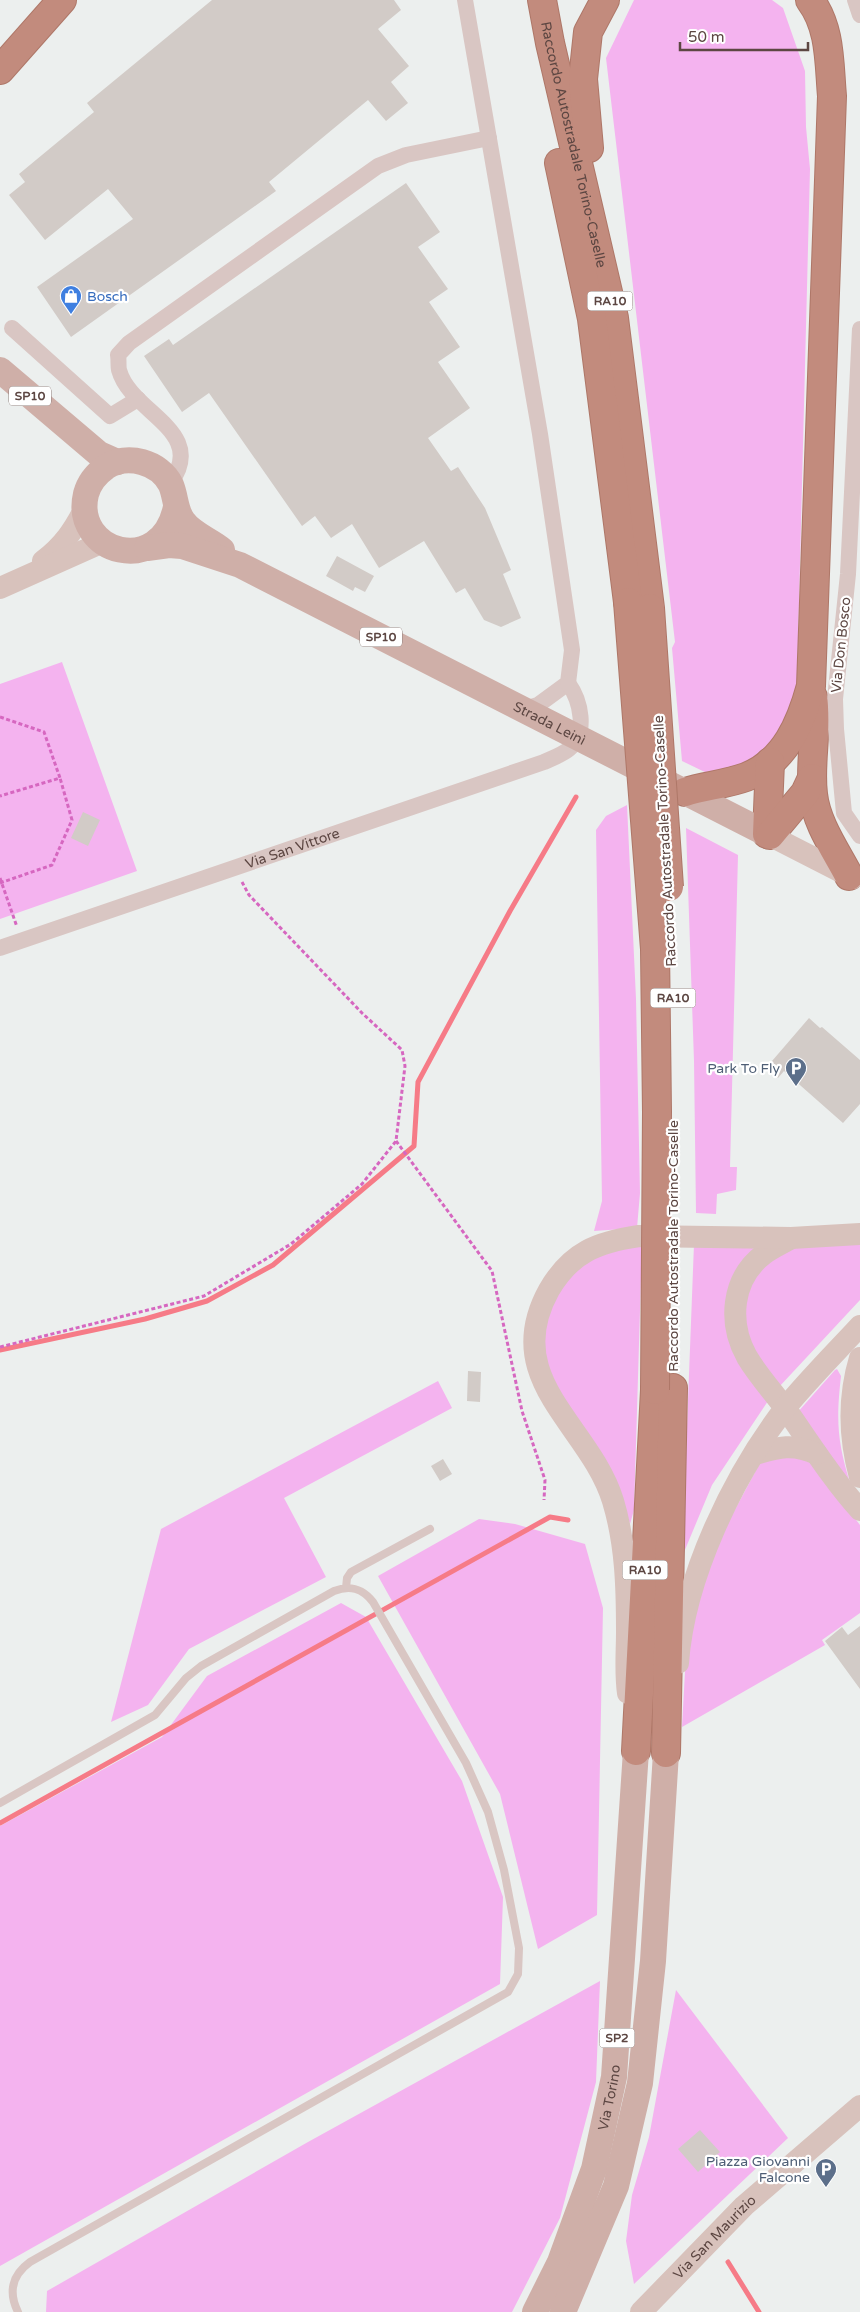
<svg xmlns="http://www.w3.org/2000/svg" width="860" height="2312" font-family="'Varela Round',sans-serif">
<rect width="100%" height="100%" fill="#ecefee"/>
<path fill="#f4b3ef" d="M634 0H772L783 8 805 71 806 127 810 169 797 682 793 718 766 759 711 775 682 761 672 648 675 642 606 58Z
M62 662 137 871 0 919V684Z
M627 805 636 999 640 1193 637 1228 594 1231 602 1201 596 830 606 816Z
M686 828 738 855 730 1167H737L736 1190 717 1194 716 1214 696 1213 694 1061Z
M860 1241V1300L779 1387 749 1351 740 1298 753 1273 792 1246Z
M642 1244 634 1510 630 1524 617 1485 562 1398 545 1359V1328L556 1293 579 1266 605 1251Z
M694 1244 761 1245 729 1293 768 1401 712 1485 682 1557Z
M837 1369 841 1376C836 1421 837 1442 851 1486L797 1413 835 1370Z
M438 1381 452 1408 284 1498 326 1577 189 1649 148 1705 111 1722 161 1529Z
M806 1455 860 1525V1613L822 1640 825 1645 682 1727 686 1653 706 1564 762 1459Z
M479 1519 515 1524 585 1544 603 1608 597 1915 538 1949 500 1794 378 1576Z
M341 1603 366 1617 462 1781 503 1897 500 1984 0 2266V1826L162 1737 207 1676Z
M600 1981 596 2082 560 2218 512 2312H46L47 2291 308 2142Z
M676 1990 788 2138 634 2284 626 2241 632 2195 649 2137Z"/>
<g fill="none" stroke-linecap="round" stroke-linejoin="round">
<path stroke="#f67b87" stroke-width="5" d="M0 1350 145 1319 207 1301 273 1265 414 1146 418 1082 510 911 576 797
M0 1823 550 1517 568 1520
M728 2262 759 2312"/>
</g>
<path fill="#d2cbc7" d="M212 0H394L401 10 378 29 409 66 391 82 408 103 386 121 368 100 269 182 276 191 71 337 37 287 133 219 108 189 45 240 9 195 25 182 19 174 94 112 87 103Z
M406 183 440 232 418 247 448 289 429 302 460 347 438 362 470 408 428 438 451 471 458 467 485 508 511 570 503 574 521 618 501 627 484 620 465 588 456 593 424 541 379 568 352 524 331 538 315 516 302 526 209 393 182 412 144 356 169 339 173 345Z
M337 556 374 576 365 592 355 587 353 591 326 576Z
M83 812 100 820 88 846 71 838Z
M809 1018 820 1028 822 1027 860 1060V1104L843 1123 784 1071 778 1078 766 1068Z
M468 1371 481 1372 480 1402 467 1401Z
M443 1459 452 1474 440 1481 431 1466Z
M860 1626V1689L825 1641 842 1627 848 1635Z
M700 2130 720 2152 698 2172 678 2149Z"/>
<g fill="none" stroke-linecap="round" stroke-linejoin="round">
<g stroke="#ae7768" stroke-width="30">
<g id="highway">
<path id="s5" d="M542 0 550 43 614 318 650 608"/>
<path d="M0 70 62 0"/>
<path d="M589 148 583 79 588 32 605 0"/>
<path d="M559 163 592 319 628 602"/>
<path d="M813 697C818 731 809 763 813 794 816 823 836 851 849 876"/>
<path d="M685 792C705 786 727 784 746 777 785 762 801 723 811 686L832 96C829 63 831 28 810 0"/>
<path d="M767 834 770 762"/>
<path d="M770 835 805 793 812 778"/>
<path d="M636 1751 655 1390"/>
<path d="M666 1753 673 1388"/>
</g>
</g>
<path stroke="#d667c0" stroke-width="3" stroke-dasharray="4 2.5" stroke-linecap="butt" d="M0 717 44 732 60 778 0 796
M0 878 17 927
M0 883 52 865 72 820 60 778
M396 1141 492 1271 522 1411 545 1480 544 1500
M0 1347 204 1296 291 1244 362 1184 396 1141 405 1066 402 1050 362 1013 249 895 242 882"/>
<path stroke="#d9c6c3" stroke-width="8" d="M346 1588 347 1578 351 1572 430 1529
M0 1803 155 1715 186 1678 201 1666 334 1591C350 1585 362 1588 373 1602L466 1763 488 1812 504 1870 519 1948 518 1974 508 1992 30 2262C12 2275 8 2292 18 2312"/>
<g stroke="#d9c6c3" stroke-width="16">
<path d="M465 0 540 434 572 650 568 683 538 705 522 710"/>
<path d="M855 0 860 15"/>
<path d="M12 328 110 416 138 399"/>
<path d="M860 329 848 574 835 699 836 729 844 813 860 836"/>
<path d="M170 484C209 430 131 414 119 370 118 366 119 360 118 355L129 343 378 166 406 155 489 138"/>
<path id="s1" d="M0 948 544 762C552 758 562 755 569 749 588 733 581 701 568 683"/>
</g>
<g stroke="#d8c2bc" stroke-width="22">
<path d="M43 561C63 546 74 530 85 508"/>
<path d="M0 588 103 542"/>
<path d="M767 834 853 878"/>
<path d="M790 1239C781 1244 772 1248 764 1254 731 1279 728 1323 747 1357 759 1377 775 1394 788 1412 811 1445 833 1480 860 1510"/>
<path d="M860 1358C848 1398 849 1437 860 1477"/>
<path d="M755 1454C779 1447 793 1443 817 1454"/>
<path d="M678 1663C684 1577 734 1474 786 1407 809 1379 835 1353 860 1326"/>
<path d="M628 1693C625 1673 627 1652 627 1632 627 1588 626 1544 613 1501 590 1425 499 1380 549 1290 571 1252 598 1242 639 1236L791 1238 860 1234"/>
<path id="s2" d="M641 2312 744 2206 860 2106"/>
</g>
<g stroke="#cfafa8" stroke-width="26">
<path d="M0 370 99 454 117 462"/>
<path d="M176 507C161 579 72 553 86 494 89 483 96 474 106 467 127 453 160 462 171 485 176 497 175 510 183 521 192 534 210 540 222 550"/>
<path id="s3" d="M147 548 169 545 182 546 240 565 767 834"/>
<path id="s4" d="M535 2312 560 2262 594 2169 614 2077 636 1751"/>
<path d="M563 2312 616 2186 640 2083 653 1961 666 1753"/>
</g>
<use href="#highway" stroke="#c28b7d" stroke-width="28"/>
<g stroke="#ae7768" stroke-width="30" stroke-linecap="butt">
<path id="highway-bridge" d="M628 602 655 949 657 1112 655 1390
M650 608 669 887"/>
</g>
<use href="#highway-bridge" stroke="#c28b7d" stroke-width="28"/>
</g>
<defs>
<g id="shop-pin" transform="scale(1.125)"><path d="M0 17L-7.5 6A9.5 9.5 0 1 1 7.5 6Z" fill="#3f7fe0" stroke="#fff"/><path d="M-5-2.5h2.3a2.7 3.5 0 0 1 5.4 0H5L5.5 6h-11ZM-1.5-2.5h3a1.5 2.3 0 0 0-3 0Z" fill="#fff"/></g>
<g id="parking-pin" transform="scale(1.125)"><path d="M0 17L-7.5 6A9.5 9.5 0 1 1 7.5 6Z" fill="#5c6f8a" stroke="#fff"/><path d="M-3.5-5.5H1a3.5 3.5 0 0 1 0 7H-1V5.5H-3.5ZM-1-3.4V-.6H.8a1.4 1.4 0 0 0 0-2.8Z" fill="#fff"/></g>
</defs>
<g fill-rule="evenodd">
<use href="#shop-pin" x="71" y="296"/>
<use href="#parking-pin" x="796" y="1068"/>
<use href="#parking-pin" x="826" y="2169"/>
</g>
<g text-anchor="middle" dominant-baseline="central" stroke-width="4.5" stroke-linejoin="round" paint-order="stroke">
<g fill="#fff" stroke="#8d7e7b" stroke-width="1">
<rect x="587.5" y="291.5" width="45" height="19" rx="4"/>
<rect x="9" y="386.5" width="42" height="19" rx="4"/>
<rect x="360" y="627.5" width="42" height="19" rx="4"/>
<rect x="650.5" y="988.5" width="45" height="19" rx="4"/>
<rect x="622.5" y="1560.5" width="45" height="19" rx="4"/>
<rect x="599.5" y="2028.5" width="35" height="19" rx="4"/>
</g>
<g font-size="12" font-weight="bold" fill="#5c4642">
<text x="610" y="301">RA10</text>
<text x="30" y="396">SP10</text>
<text x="381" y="637">SP10</text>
<text x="673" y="998">RA10</text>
<text x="645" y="1570">RA10</text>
<text x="617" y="2038">SP2</text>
</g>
<g font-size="14" fill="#5c4642" stroke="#fff">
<text stroke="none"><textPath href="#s5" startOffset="148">Raccordo Autostradale Torino-Caselle</textPath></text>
<text transform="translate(841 645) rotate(-84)">Via Don Bosco</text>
<text stroke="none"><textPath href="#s3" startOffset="444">Strada Leinì</textPath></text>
<text transform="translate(665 841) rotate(-93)">Raccordo Autostradale Torino-Caselle</text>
<text stroke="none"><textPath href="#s1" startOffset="309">Via San Vittore</textPath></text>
<text transform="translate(673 1246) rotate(-90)">Raccordo Autostradale Torino-Caselle</text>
<text stroke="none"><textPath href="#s4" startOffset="228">Via Torino</textPath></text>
<text stroke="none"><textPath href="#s2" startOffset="105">Via San Maurizio</textPath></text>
</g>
<g font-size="14" fill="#366cbe" stroke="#fff" text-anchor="start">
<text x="87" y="296">Bosch</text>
</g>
<g font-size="14" fill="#4e5e75" stroke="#fff" text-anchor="end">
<text x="780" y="1068">Park To Fly</text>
<text x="810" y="2161">Piazza Giovanni<tspan x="810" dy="16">Falcone</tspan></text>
</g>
</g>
<path d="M680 42v8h128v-8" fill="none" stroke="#5c4642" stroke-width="2.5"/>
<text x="688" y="42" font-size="15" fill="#5c4642" stroke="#ffffff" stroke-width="4" paint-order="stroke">50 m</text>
</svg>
